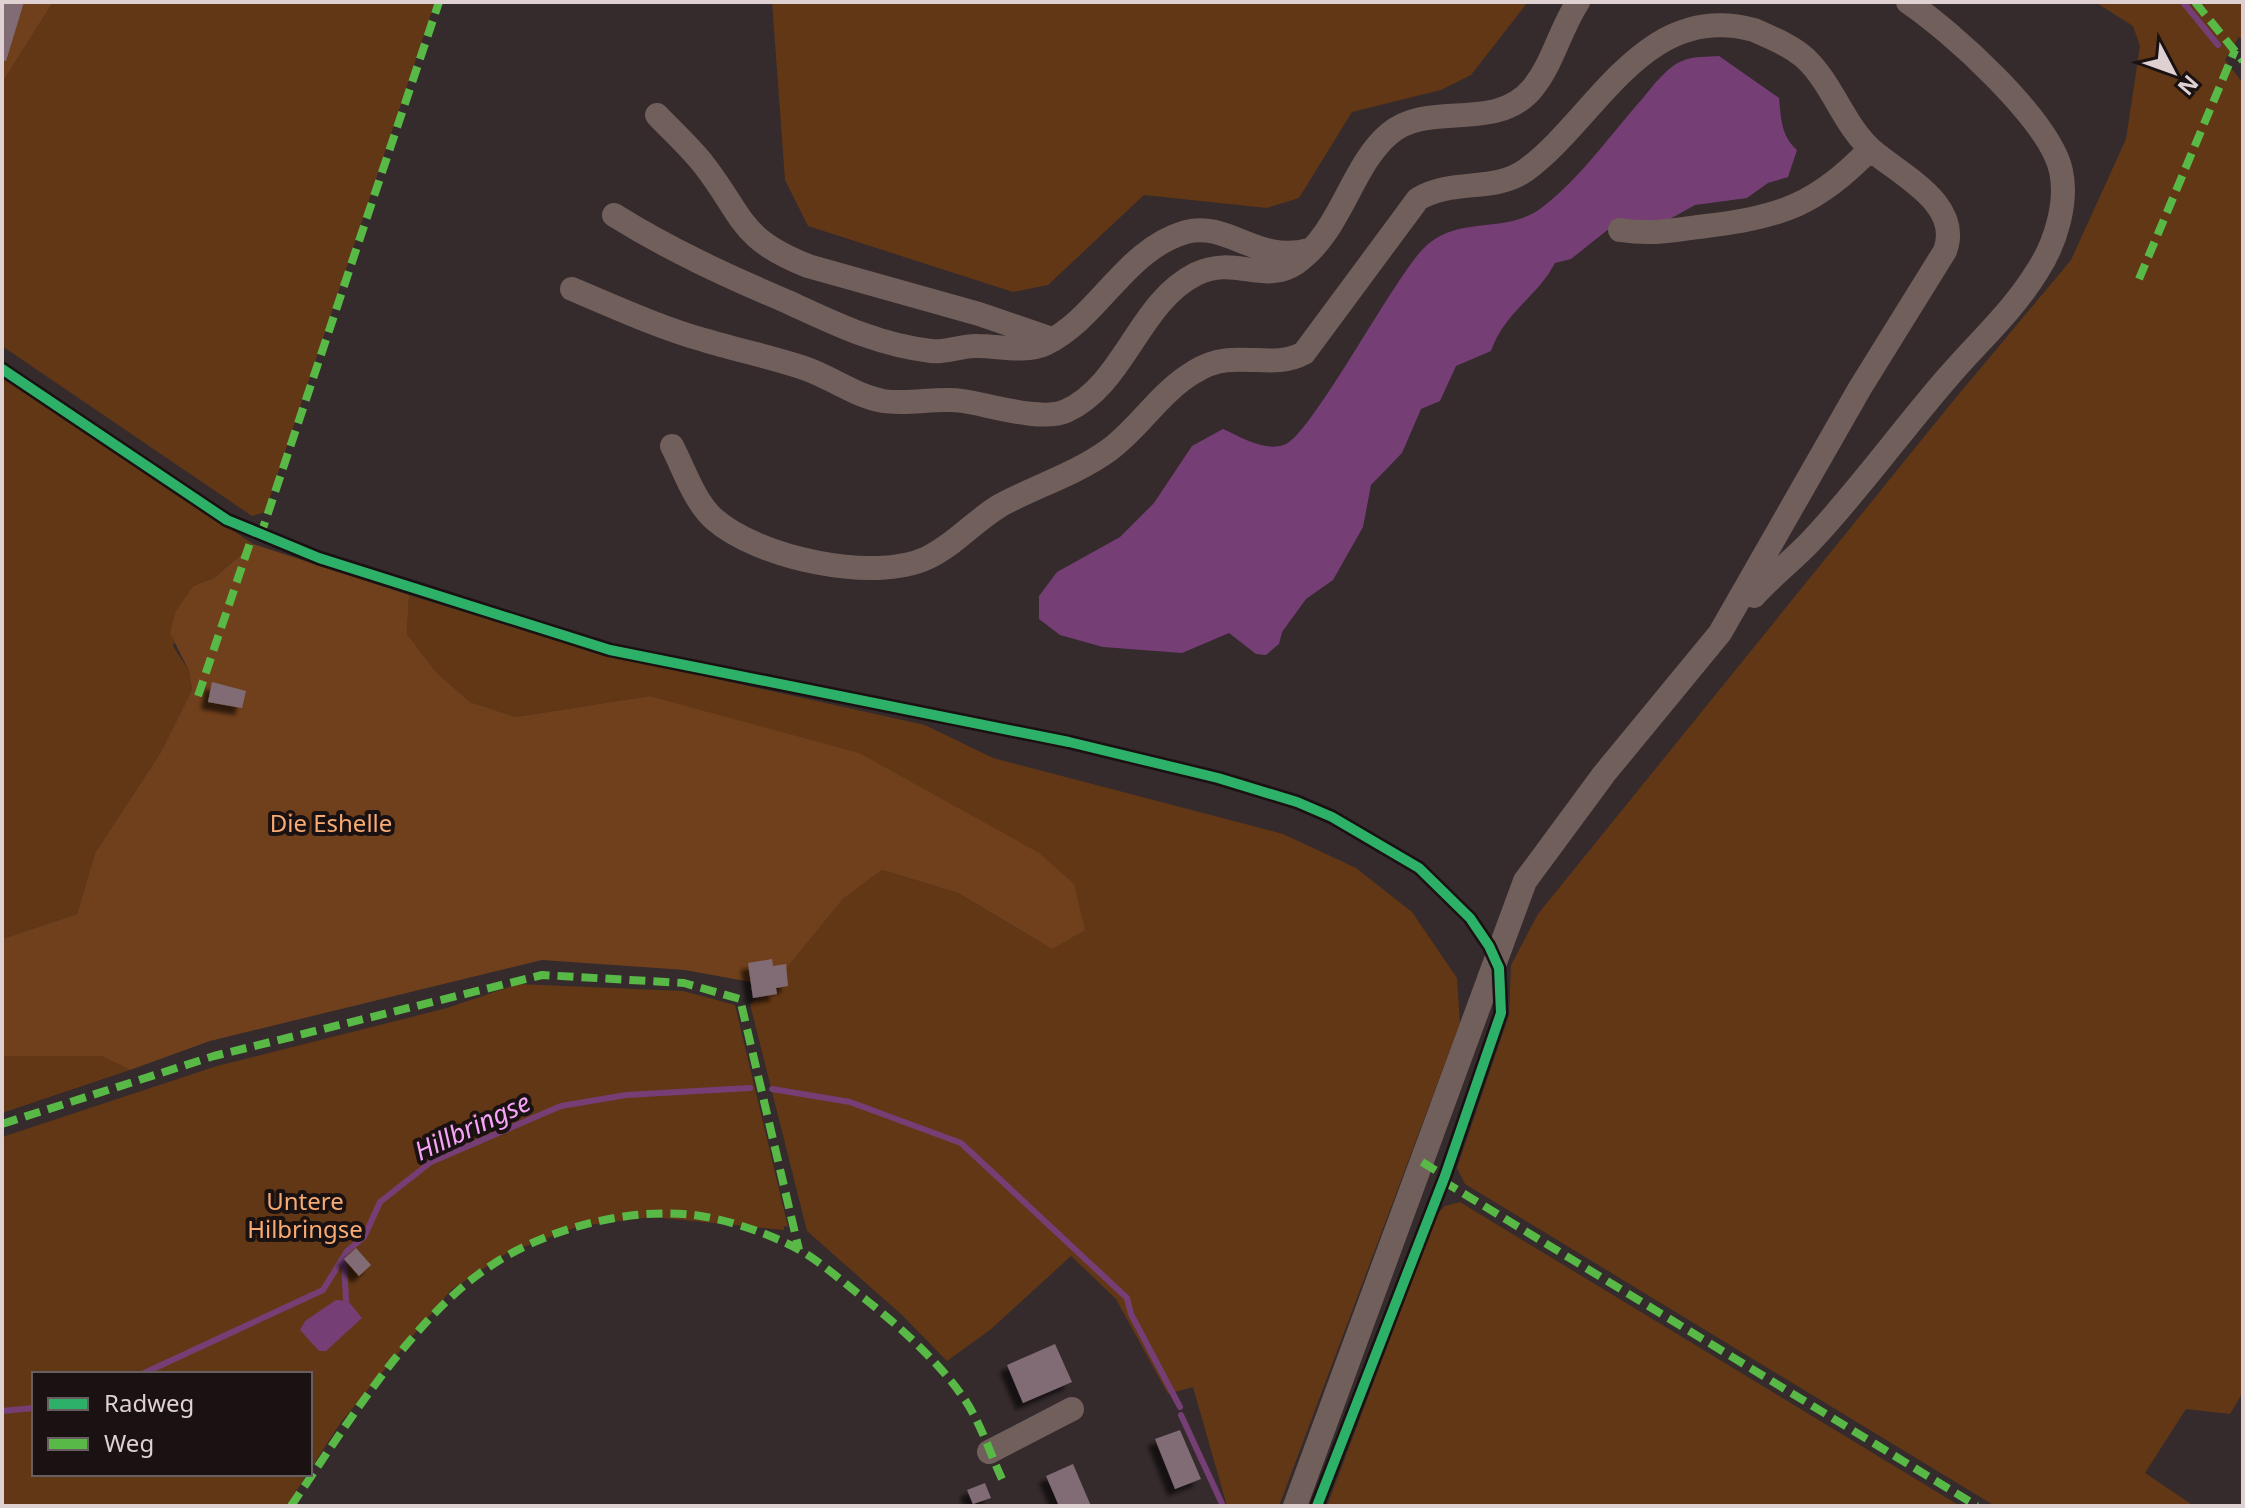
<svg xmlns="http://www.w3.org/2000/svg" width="2245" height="1508" font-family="'Noto Sans',sans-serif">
<defs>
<filter id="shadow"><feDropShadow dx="-7" dy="7" stdDeviation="2" flood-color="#0009"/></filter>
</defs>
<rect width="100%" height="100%" fill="#352a2c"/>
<path fill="#623715" d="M53 2H435L265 512 252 516 2 346V83Z
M772 2H1528L1471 75 1441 90 1352 112 1299 198 1267 208 1144 195 1048 285 1013 292 808 226 785 180Z
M2095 2H2243V41L2239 37 2225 60 2243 83V1392L2230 1414 2186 1409 2145 1473 2194 1506H1995L1465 1184 1457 1168 1509 1015 1511 965 1538 914 1949 406 2071 260 2126 139 2140 46 2133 26Z
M2 374 253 544 214 578 193 586 173 646 189 671 192 690 161 752 95 853 77 914 2 939Z
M409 595 590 651 925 725 993 758 1283 834 1356 868 1412 912 1457 978 1460 1023 1279 1506H1227L1193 1387 1168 1394 1116 1299 1071 1256 990 1330 947 1361 902 1315 807 1231 750 1004 772 986 843 899 882 870 958 893 1052 949 649 696 516 717 470 702 437 673 407 634Z
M518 984 683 991 735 1005 788 1227 784 1226V1230L652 1217 580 1226 507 1253 451 1290 341 1422 310 1470V1374H34V1474H307L287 1506H2V1137L217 1066 447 1008Z
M2 1056H101L130 1070 2 1113Z
M1460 1202 1960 1506H1327L1437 1214 1445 1206Z"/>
<path fill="#70401c" d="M2 2H53L2 83Z
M253 544 409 595 407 634 437 673 470 702 516 717 649 696 859 753 1039 853 1074 884 1085 930 1052 949 958 893 882 870 843 899 772 986 685 970 542 960 210 1041 130 1070 101 1056H2V939L77 914 95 853 161 752 192 690 189 671 170 633 175 613 193 586 214 578Z"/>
<path fill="#753f76" d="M1719 56 1779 98C1781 118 1781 136 1797 150L1788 177 1768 183 1747 198 1695 205 1661 224 1610 228 1571 259 1555 263C1538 296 1504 313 1491 351L1456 366 1440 401 1421 409 1402 453 1371 485 1363 527 1333 580 1306 599 1282 632 1279 644 1266 655 1256 654 1229 633 1182 653 1103 647 1060 635 1039 619V596L1057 572 1120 537 1154 503 1192 446 1223 429C1241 437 1266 453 1286 444 1313 431 1390 285 1422 250 1457 212 1506 237 1544 206 1582 176 1611 134 1643 98 1653 86 1667 67 1682 61 1692 56 1708 57 1719 56Z
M336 1300 348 1301 362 1318 326 1351H319L300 1330 305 1321Z"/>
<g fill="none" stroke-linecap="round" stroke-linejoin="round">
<path stroke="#753f76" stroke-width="6" d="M2183 2 2218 45
M772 1089 850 1102 961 1143 1127 1298 1131 1314 1180 1407
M344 1260 346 1300
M142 1374 323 1290 347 1251 364 1237 380 1202 431 1162 561 1106 626 1095 750 1088
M2 1411 34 1408
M1181 1415 1223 1506"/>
</g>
<path fill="#816c75" filter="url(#shadow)" d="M2 2H24L6 61H2Z
M212 682 246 691 242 708 208 702Z
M772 959 773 966 786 964 788 986 776 988 777 994 753 998 748 963Z
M356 1248 371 1265 359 1276 344 1259Z
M1055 1344 1072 1382 1023 1403 1007 1365Z
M1180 1430 1201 1479 1175 1489 1155 1439Z
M1073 1464 1091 1506H1059L1053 1492 1046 1476Z
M985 1483 991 1498 973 1504 967 1490Z"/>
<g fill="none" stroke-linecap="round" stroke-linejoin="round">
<path stroke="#715f5c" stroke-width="24" d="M657 115C672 131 690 147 704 165 745 218 738 238 808 266L979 314 1052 339
M614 215C670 250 727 276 788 302 836 324 878 345 931 351 946 353 962 345 978 346 999 346 1025 353 1045 344 1100 317 1124 250 1186 232 1228 221 1257 264 1309 250
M1620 230C1654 235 1673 230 1706 226 1780 218 1819 203 1870 149
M572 289C612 306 663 329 704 340 737 350 771 357 804 368 831 377 855 396 883 401 910 405 937 397 963 401 990 405 1041 422 1066 411 1125 384 1138 303 1196 274 1235 255 1264 285 1296 263 1341 232 1351 166 1389 134 1428 100 1495 133 1532 89 1553 64 1560 29 1578 2
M672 446C684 469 694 501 714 519 758 558 874 583 927 558 955 545 975 520 1001 505 1036 486 1076 474 1109 450 1140 427 1160 392 1194 372 1235 346 1269 372 1304 353L1418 199C1454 178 1494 193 1526 170 1597 118 1644 0 1754 30 1772 38 1792 46 1806 59 1834 86 1844 127 1874 152 1904 177 1962 205 1945 251L1860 388 1720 633 1604 774 1525 881 1295 1506
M1754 596C1772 576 1793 560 1811 541 1860 489 1901 431 1948 377 1978 342 2014 310 2038 270 2055 244 2068 203 2061 171 2050 120 1951 31 1908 2
M989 1452 1072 1409"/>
<path stroke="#58b947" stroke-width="8" stroke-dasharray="16 8" stroke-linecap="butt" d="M2195 2 2243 61
M2139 279 2235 50
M260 537 439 2
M198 696 253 534
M2 1124 214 1056 542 975 684 983 740 999 799 1250
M1422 1162 1445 1176
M1443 1181 1977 1506
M291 1506C343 1430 411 1320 486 1269 541 1230 626 1207 694 1215 724 1219 758 1230 786 1243 815 1256 840 1280 865 1299 900 1327 937 1360 963 1397 980 1421 990 1453 1002 1479"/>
<g stroke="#1a1112" stroke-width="15">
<path id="cycleway" d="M2 369 227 520 319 558 610 650 1069 742 1218 778 1297 802 1332 817 1419 868 1470 918 1489 946 1499 968 1501 1013 1445 1176 1317 1506"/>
</g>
<use href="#cycleway" stroke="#2db169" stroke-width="10"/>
</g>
<g text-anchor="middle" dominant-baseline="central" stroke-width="8" stroke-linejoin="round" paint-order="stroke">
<g font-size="24" fill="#f8aa73" stroke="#1a1112">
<text x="331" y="822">Die Eshelle</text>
<text x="305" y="1200">Untere<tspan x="305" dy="28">Hilbringse</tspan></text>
</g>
<g font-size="26" font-style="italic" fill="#f6a3f8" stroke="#1a1112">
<text transform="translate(472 1126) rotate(-25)">Hillbringse</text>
</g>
</g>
<rect width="2245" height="1508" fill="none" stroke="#dfd1d2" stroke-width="8"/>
<rect x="32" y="1372" width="280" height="104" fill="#1a1112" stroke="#695e5f" stroke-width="2"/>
<rect x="48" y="1398" width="40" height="12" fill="#2db169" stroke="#695e5f" stroke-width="2"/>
<text x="104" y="1412" font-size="24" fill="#dfd1d2">Radweg</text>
<rect x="48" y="1438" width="40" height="12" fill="#58b947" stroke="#695e5f" stroke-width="2"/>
<text x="104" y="1452" font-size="24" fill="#dfd1d2">Weg</text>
<g transform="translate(2173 72) rotate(131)" stroke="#1a1112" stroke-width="6" paint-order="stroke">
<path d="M0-6L14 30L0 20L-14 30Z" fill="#dfd1d2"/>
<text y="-12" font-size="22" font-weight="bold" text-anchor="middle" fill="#dfd1d2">N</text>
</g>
</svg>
